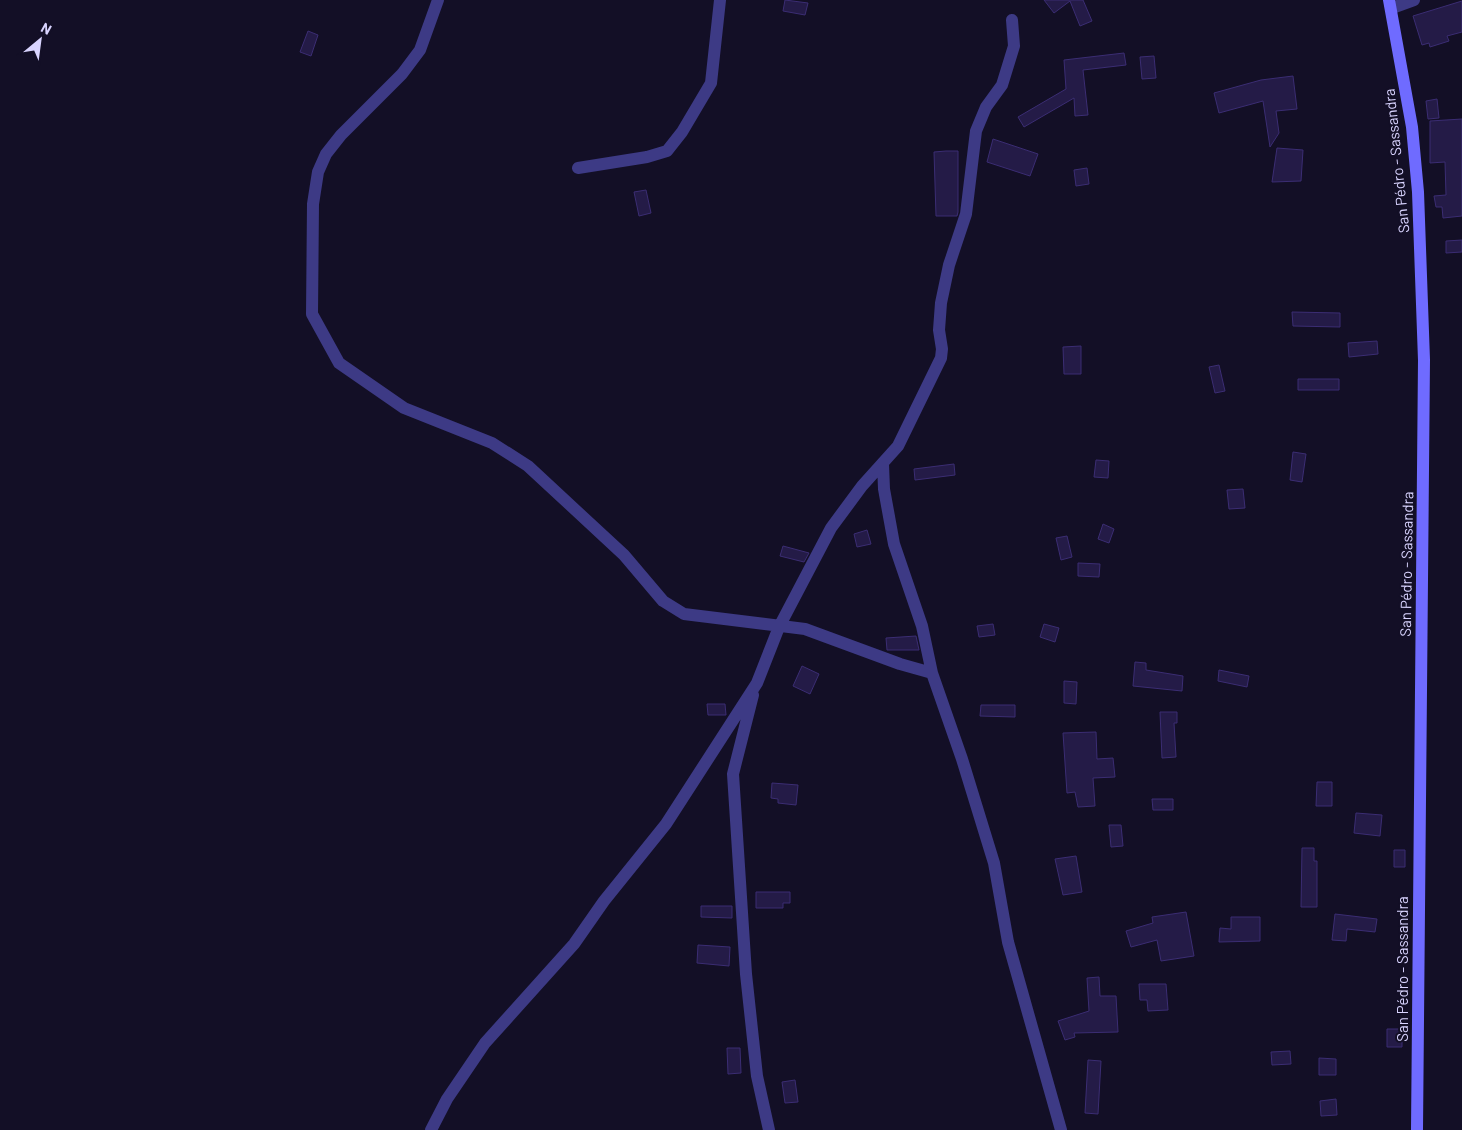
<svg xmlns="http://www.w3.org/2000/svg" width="1462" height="1130" font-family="Barlow,sans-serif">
<rect width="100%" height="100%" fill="#130f26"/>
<path fill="#241b47" stroke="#3b2d73" d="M785 0 808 3 805 15 783 11Z
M1044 0H1083L1092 21 1080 26 1070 1 1054 13Z
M1462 1V32L1447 36 1449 41 1430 47 1429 43 1422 45 1413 16Z
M308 31 318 35 311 56 300 52Z
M1124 53 1126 65 1083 70 1088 115 1075 116 1074 98 1024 127 1018 117 1066 89 1064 60Z
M1154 56 1156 78 1142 79 1140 57Z
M1293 76 1297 109 1276 111 1279 133 1270 147 1263 101 1219 113 1214 93 1261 80Z
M1437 99 1439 118 1428 119 1426 101Z
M1462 119V216L1443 218 1442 207H1436L1434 196 1446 195 1445 162 1430 163V121Z
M993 139 1038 154 1030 176 987 162Z
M1277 148 1303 150 1301 181 1272 182Z
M946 151H958V212L957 216H936L934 152Z
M1087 168 1089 184 1076 186 1074 170Z
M646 190 651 213 639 216 634 192Z
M1462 240V252L1446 253V241Z
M1292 312 1340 313V327L1293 326Z
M1377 341 1378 354 1349 357 1348 343Z
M1081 346V374H1064L1063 347Z
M1219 365 1225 391 1215 393 1209 367Z
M1298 379H1339V390H1298Z
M1293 452 1306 454 1302 482 1290 480Z
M1096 460 1109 461 1108 478 1094 477Z
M954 464 955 475 915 480 914 469Z
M1243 489 1245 508 1229 509 1227 490Z
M1103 524 1114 529 1109 543 1098 539Z
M867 530 871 544 857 547 854 534Z
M1067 536 1072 557 1061 560 1056 538Z
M783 546 809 553 804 562 780 556Z
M1078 563 1100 564 1099 577 1078 576Z
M993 624 995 635 979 637 977 626Z
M1044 624 1059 628 1055 642 1040 637Z
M916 636 919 650H887L886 638Z
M1135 662 1146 663V670L1183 676 1182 691 1133 686Z
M802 666 819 674 810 694 793 686Z
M1219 670 1249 676 1247 687 1218 681Z
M1064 681 1077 682 1076 704 1064 703Z
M707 704H725L726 715H708Z
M981 705H1015V717L980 716Z
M1160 712H1177V723H1174L1176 757 1162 758Z
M1096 732 1097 759 1113 758 1115 777 1093 778 1095 806 1078 807 1075 792 1067 793 1063 733Z
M1317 782H1332V806H1316Z
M772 783 798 785 796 805 778 803V799L771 798Z
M1152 799H1173V810H1153Z
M1356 813 1382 815 1380 836 1354 833Z
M1109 825H1121L1123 846 1111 847Z
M1302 848H1314V861H1317V907H1301Z
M1394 850H1405V867H1394Z
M1076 856 1082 892 1063 895 1055 859Z
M756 892H790V903H783V908H756Z
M701 906H732V918L701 917Z
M1186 912 1194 956 1161 961 1157 940 1131 947 1126 931 1153 923 1152 917Z
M1335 914 1377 919 1375 932 1347 929 1346 941 1332 940Z
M1231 917H1260V941L1219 942 1220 928 1231 929Z
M698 945 730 947 729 966 697 963Z
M1099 977 1100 996H1116L1118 1032 1074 1033 1075 1037 1065 1040 1058 1021 1089 1011 1087 978Z
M1139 984H1166L1168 1010 1148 1011 1147 1000H1140Z
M1387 1029H1402V1047H1387Z
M727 1048H740L741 1073 728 1074Z
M1290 1051 1291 1064 1272 1065 1271 1052Z
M1319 1058 1336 1059V1075H1319Z
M1088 1060 1101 1061 1098 1114 1085 1113Z
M795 1080 798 1102 785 1103 782 1082Z
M1336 1099 1337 1115 1321 1116 1320 1101Z"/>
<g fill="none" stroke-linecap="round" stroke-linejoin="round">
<path stroke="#3d3a85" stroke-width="12" d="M438 0 420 50 402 74 341 135 326 154 318 172 313 204 312 314 339 363 404 408 492 443 528 466 624 555 663 601 684 614 805 629 900 664 932 673
M1392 8 1414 0
M578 168 647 157 667 151 682 132 711 83 720 0
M883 464 884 489 894 544 922 626 932 673 962 759 994 863 1008 942 1061 1130
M753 695 733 774 746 974 757 1076 769 1130
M431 1130 447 1099 485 1043 574 944 604 901 666 824 757 683 779 627 831 528 862 486 898 446 941 358 942 349 939 330 941 303 949 265 966 214 976 131 986 107 1002 85 1014 46 1012 20"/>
<path stroke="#6f6bff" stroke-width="12" d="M1389 0 1412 127 1418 192 1424 360 1417 1130"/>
</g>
<g text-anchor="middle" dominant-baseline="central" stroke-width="4" stroke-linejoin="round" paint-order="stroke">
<g font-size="15" fill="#d9d4ff" stroke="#130f26">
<text transform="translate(1396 161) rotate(-96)">San Pédro - Sassandra</text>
<text transform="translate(1406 564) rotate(-89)">San Pédro - Sassandra</text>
<text transform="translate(1402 969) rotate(-90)">San Pédro - Sassandra</text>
</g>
</g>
<g transform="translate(40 40) rotate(29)" stroke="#130f26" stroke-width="4" paint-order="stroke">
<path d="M0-4L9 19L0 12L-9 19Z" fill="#d9d4ff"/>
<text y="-8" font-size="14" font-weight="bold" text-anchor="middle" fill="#d9d4ff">N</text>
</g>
</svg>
